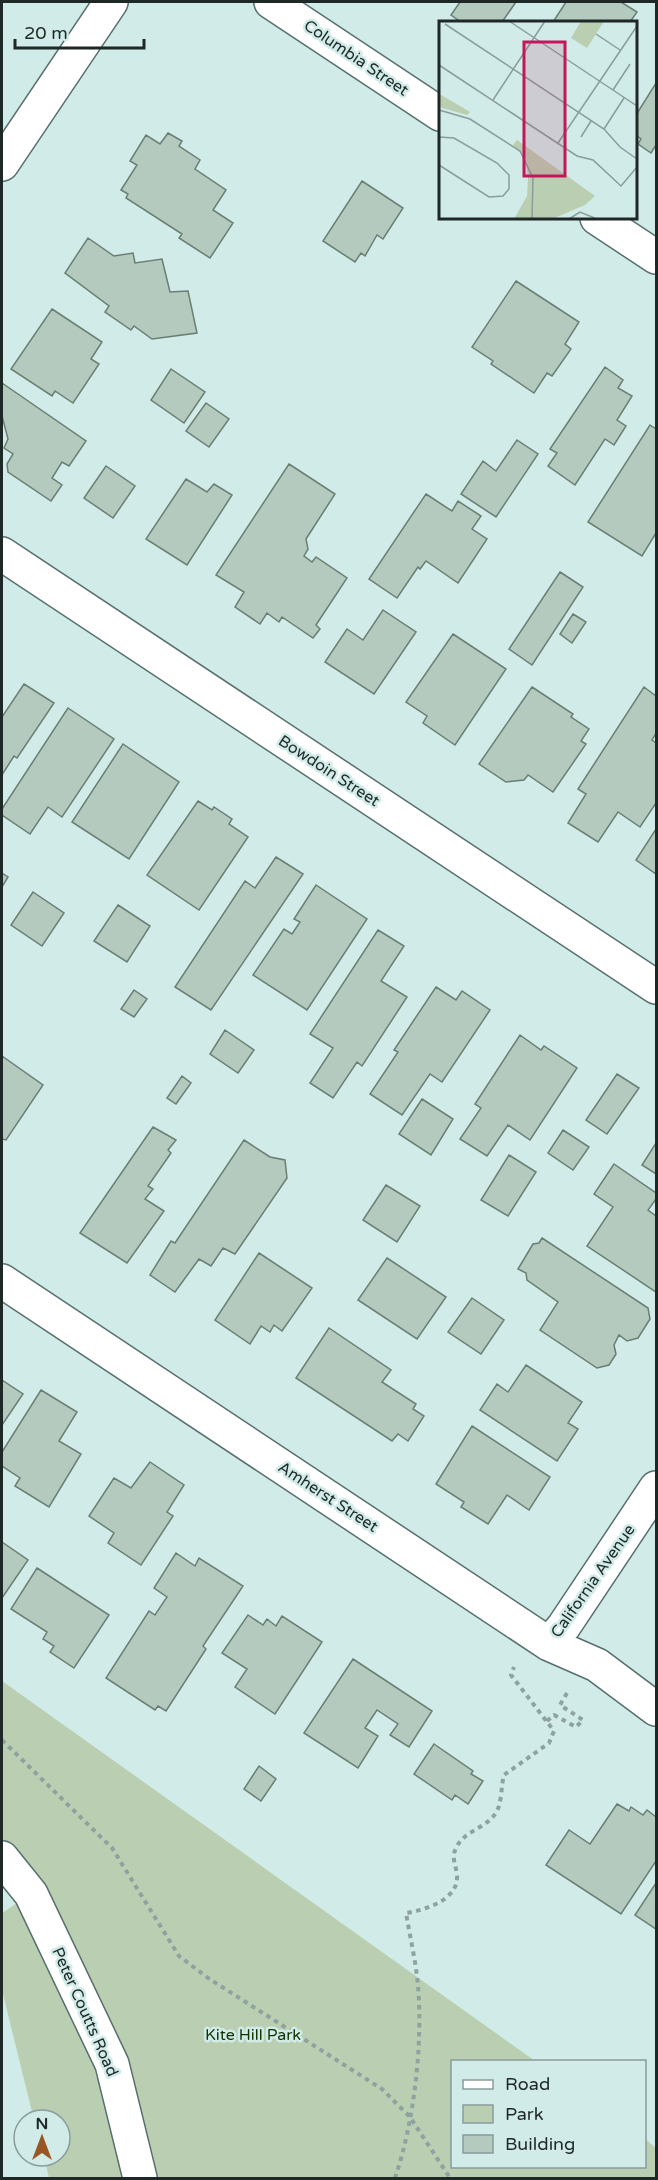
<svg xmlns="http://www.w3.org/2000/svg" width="658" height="2180" font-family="'Varela Round',sans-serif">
<rect width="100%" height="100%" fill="#d0ebe8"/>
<path fill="#bacfb1" d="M2 1681 535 2061 452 2062V2166H644L645 2139 656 2148V2178H49L44 2156H60V2120H34L2 1990V1913L31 1894 2 1858Z"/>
<path fill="#b4cabe" stroke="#6a7e73" stroke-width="1.5" d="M460 2H516L502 22H461L451 15Z
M566 2H621L637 12 630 22H553Z
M656 83V145L651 153 638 144 641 139 636 135V115Z
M168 133 182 141 179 146 200 160 195 169 226 190 213 210 233 223 210 258 179 238 182 234 126 198 128 194 121 190 137 165 130 161 146 135 160 144Z
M362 181 403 208 383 239 377 235 365 256 361 253 355 262 323 241Z
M88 238 114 256 133 253 135 263 162 259 170 292 188 291 197 333 152 339 134 326 131 330 105 312 109 306 65 273Z
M516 281 579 322 565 344 571 349 552 376 547 373 534 393 491 364 493 361 472 347Z
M52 309 102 342 91 359 99 364 73 403 55 391 52 396 11 369Z
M605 367 623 380 618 388 632 396 617 420 626 426 614 445 605 439 575 485 548 466 557 453 550 449Z
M171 369 205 392 184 423 151 400Z
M2 383 86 441 69 466 62 462 52 478 62 485 51 501 8 472 7 464 13 454 4 448 8 439 2 416Z
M206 403 229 419 209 447 186 431Z
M650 425 656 429V533L642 556 588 522Z
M517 440 538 454 496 517 461 494 483 461 496 471Z
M289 464 335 494 306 539 308 549 304 556 312 562 316 557 347 578 316 625 320 629 313 638 282 617 279 622 267 613 260 624 235 607 244 592 216 575Z
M106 466 135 486 113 518 84 498Z
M186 479 207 492 214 484 232 495 187 565 146 539Z
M426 494 452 511 458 501 481 516 472 529 487 539 458 583 426 561 420 569 418 567 397 598 369 579Z
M560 572 583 587 532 665 509 649Z
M383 610 416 632 374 694 325 662 347 629 363 640Z
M573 614 586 622 572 643 560 634Z
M453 634 506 669 455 745 423 723 427 716 406 702Z
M24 684 54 703 17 758 14 756 2 775V717Z
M532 687 573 714 571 717 589 729 581 741 586 744 553 792 528 775 524 780 506 782 479 764Z
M644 687 656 696V733L652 740 656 743V803L640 827 618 812 598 842 568 823 586 794 578 789Z
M68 708 114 739 62 817 48 807 30 834 2 815V809Z
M123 744 179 782 129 859 72 822Z
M198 801 212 810 214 807 232 819 229 824 248 837 199 910 147 875Z
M656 829V874L636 860Z
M276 857 303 874 211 1010 175 987 245 881 255 888Z
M2 873 8 877 2 887Z
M316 885 367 919 307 1010 253 975 284 929 292 934 300 922 294 919Z
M33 892 64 913 42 946 11 925Z
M118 905 150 926 127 962 94 941Z
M378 930 404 946 381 981 407 997 362 1066 357 1062 333 1098 310 1083 333 1048 310 1034Z
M436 987 456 1000 462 991 490 1010 442 1082 430 1074 402 1115 370 1094 398 1052 394 1050Z
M134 990 147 999 134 1017 121 1009Z
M225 1030 254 1050 238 1073 210 1054Z
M520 1035 541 1050 544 1046 577 1068 530 1140 508 1125 487 1156 460 1139 481 1108 475 1104Z
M2 1056 43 1085 6 1140 2 1139Z
M617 1074 639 1088 607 1134 586 1120Z
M182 1076 191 1083 176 1104 167 1098Z
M422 1099 453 1119 431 1155 399 1134Z
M153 1127 176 1140 168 1150 171 1153 148 1186 153 1189 145 1199 164 1211 127 1263 80 1233Z
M563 1130 589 1147 573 1170 548 1153Z
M244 1140 270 1157 285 1160 287 1178 235 1254 223 1248 211 1266 199 1259 175 1292 150 1275 171 1241 175 1243Z
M656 1143V1174L642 1165Z
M509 1155 536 1172 508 1216 481 1200Z
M614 1164 656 1193V1199L648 1210 656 1216V1292L587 1246 613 1207 594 1194Z
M386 1185 420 1206 397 1242 363 1220Z
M542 1238 648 1308 650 1319 638 1338 627 1341 619 1335 614 1345 616 1354 609 1365 597 1368 540 1330 558 1302 527 1280 526 1273 518 1269 533 1244 539 1243Z
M259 1253 312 1288 282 1331 274 1325 270 1332 261 1326 250 1344 215 1320Z
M387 1258 446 1297 417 1339 358 1300Z
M472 1298 504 1320 481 1354 448 1332Z
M329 1328 391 1370 382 1382 416 1404 413 1409 424 1416 408 1441 398 1434 392 1441 296 1378Z
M526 1365 582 1402 568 1423 578 1429 557 1461 480 1410 497 1384 508 1392Z
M2 1380 23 1394 2 1425Z
M41 1390 77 1412 59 1441 81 1454 49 1507 15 1486 20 1478 2 1466V1452Z
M472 1426 550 1477 529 1510 507 1495 488 1524 461 1507 464 1502 436 1484Z
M150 1462 184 1485 167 1512 173 1516 141 1565 108 1543 114 1533 89 1516 114 1478 131 1488Z
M2 1542 28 1560 2 1598Z
M176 1553 195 1566 199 1558 243 1586 203 1646 206 1649 166 1711 158 1706 155 1710 106 1678 149 1611 155 1615 167 1597 154 1588Z
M37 1568 109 1615 74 1668 50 1652 54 1646 43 1639 47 1632 11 1609Z
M248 1615 263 1625 267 1619 276 1626 282 1616 322 1642 275 1714 235 1687 247 1669 222 1653Z
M353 1659 432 1711 409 1747 390 1735 398 1724 377 1710 365 1728 378 1736 358 1768 304 1733Z
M434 1744 473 1771 471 1774 483 1781 468 1804 455 1795 452 1800 414 1774Z
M259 1766 276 1779 261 1801 244 1789Z
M617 1804 629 1811 631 1807 643 1815 647 1810 656 1817V1861L621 1914 546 1865 569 1830 590 1844Z
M656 1883V1929L635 1915Z"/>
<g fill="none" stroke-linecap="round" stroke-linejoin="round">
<g stroke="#576f6d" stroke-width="36">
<path id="minor" d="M271 2 440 114
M2 164 111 2
M597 218 656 257
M2 554 656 987
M2 1281 549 1644 597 1665 656 1709
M549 1644 564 1626 656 1488
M2 1858 31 1894 112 2064 140 2178"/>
</g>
<path stroke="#8ea2a0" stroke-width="4" stroke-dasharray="4.5 4.5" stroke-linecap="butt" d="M547 1721 554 1715 576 1727 583 1720 560 1705 567 1693
M2 1740 112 1848 179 1956 208 1978 382 2089 410 2117 450 2178
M395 2178C414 2122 423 2045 418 1986 416 1962 410 1937 406 1913 425 1910 459 1900 457 1875 456 1865 451 1858 456 1848 464 1830 487 1829 497 1811 502 1801 501 1786 504 1775L549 1743 554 1731 511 1675 514 1667"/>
<use href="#minor" stroke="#fff" stroke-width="33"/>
</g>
<g text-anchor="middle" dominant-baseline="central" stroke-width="5" stroke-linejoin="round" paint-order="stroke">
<g font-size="16" fill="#1e2827" stroke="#d0ebe8">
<text transform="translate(356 58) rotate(34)">Columbia Street</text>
<text transform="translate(329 771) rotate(33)">Bowdoin Street</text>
<text transform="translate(328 1497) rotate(33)">Amherst Street</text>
<text transform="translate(593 1581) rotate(-55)">California Avenue</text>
<text transform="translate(85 2012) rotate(66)">Peter Coutts Road</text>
</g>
<g font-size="16" fill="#143300" stroke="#d0ebe8">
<text x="253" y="2035">Kite Hill Park</text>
</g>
</g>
<g transform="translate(439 21)">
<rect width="198" height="198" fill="#d0ebe8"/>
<path d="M142 0H165L148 27 132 17ZM0 73 16 82 31 91 28 94 0 86ZM78 119 156 175 146 184 113 198H75L88 175 89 158 87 138 74 124Z" fill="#bacfb1"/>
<path fill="none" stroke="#899d9b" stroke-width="1.5" d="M70 0 198 85M6 3 165 108 181 126 198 138M157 13 181 29M0 44 138 135 154 139 182 165 198 146M174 69 191 43M54 79 106 0M0 89 31 98 81 130 94 157 93 198M165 108 185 77M0 116 15 117 58 142 70 154V168L64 175 50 176 0 144M142 116 152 100M119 122 198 5M130 198 141 191 158 198"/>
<path fill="#c2185b" fill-opacity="0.15" stroke="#c2185b" stroke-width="3" d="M85 21H126V155H85Z"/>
<rect width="198" height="198" fill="none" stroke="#1e2827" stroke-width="3"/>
</g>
<rect width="658" height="2180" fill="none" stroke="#1e2827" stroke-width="6"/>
<rect x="451" y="2060" width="195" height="108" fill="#d0ebe8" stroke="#899d9b" stroke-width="1.5"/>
<rect x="463" y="2080" width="30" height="9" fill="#ffffff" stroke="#899d9b" stroke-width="1.5"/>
<text x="505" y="2090" font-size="18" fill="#1e2827">Road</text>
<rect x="463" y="2105" width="30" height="18" fill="#bacfb1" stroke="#899d9b" stroke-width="1.5"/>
<text x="505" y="2120" font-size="18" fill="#1e2827">Park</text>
<rect x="463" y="2135" width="30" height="18" fill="#b4cabe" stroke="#899d9b" stroke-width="1.5"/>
<text x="505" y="2150" font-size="18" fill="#1e2827">Building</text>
<g transform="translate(42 2138)"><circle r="28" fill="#d0ebe8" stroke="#899d9b" stroke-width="1.5"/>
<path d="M0-4.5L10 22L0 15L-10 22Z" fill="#985624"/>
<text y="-9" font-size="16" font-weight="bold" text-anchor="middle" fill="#1e2827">N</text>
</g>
<path d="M15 39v9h129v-9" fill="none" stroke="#1e2827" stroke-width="3"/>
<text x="24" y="39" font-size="18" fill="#1e2827" stroke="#d0ebe8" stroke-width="4.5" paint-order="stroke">20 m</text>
</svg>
